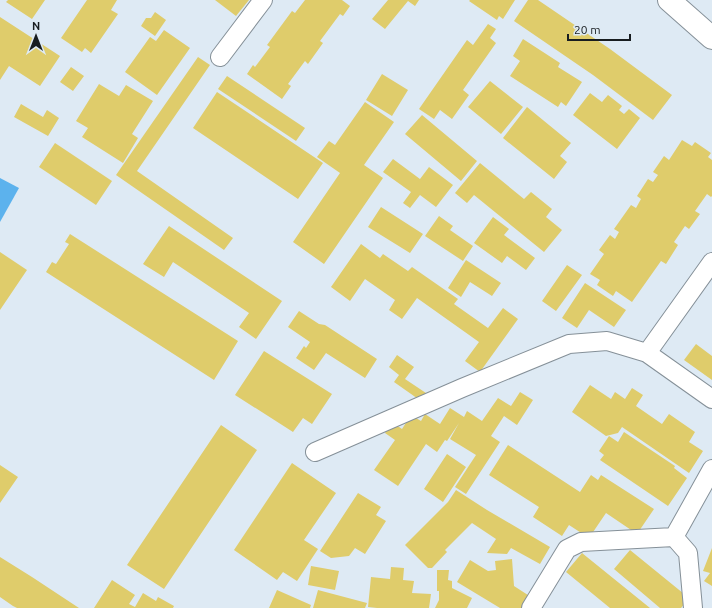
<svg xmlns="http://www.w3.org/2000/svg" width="712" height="608" font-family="Ubuntu,sans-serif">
<rect width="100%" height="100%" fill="#deeaf4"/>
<path fill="#5cb2ed" d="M0 178 19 188 0 222Z"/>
<path fill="#dfcc6b" d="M8 0H45L32 19 6 2Z
M87 0H117L111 10 118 14 91 53 85 48 82 52 61 38Z
M215 0H249L236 16Z
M305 0H342L350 6 343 16 340 14 320 41 323 43 308 64 305 61 288 84 291 86 282 99 247 74 253 65 255 67 270 47 267 45 292 11 295 13Z
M388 0H419L415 6 408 1 385 29 372 19Z
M470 0H515L503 19 499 16 497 20 469 1Z
M528 0H538L610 49 672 95 653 120 593 75 514 21Z
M155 12 166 20 155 36 141 26 146 18H151Z
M0 17 60 56 40 86 9 66 0 80Z
M488 24 496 29 490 38 496 43 463 90 469 95 452 119 440 110 434 119 419 109 467 40 473 45Z
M164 30 190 48 157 95 125 72 150 37 156 41Z
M523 39 560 63 558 67 582 82 566 106 561 102 558 107 510 76 520 61 513 56Z
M198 57 210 65 137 171 233 238 224 250 116 175Z
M71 67 84 76 73 91 60 82Z
M382 74 408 90 392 116 366 100Z
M227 76 305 128 296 141 218 89Z
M490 81 523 107 501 134 468 107Z
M99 84 119 96 126 85 153 101 132 134 138 138 123 163 82 137 88 128 76 121Z
M217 92 323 163 298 199 193 128Z
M590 93 602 102 608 95 622 106 619 110 624 114 629 109 640 118 617 149 573 115Z
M365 102 394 122 364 165 383 178 324 264 293 242 340 173 317 157 329 141 335 145Z
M21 104 43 117 47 110 59 118 48 136 14 117Z
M527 107 571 143 560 156 567 162 554 179 503 138Z
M422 115 477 161 461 181 405 134Z
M682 140 692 146 695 142 711 153 708 157 712 160V196L711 197 707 194 695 211 700 214 689 229 685 226 674 242 678 245 666 264 661 261 632 302 616 291 613 296 597 285 600 280 590 274 604 254 599 250 610 235 615 239 619 232 614 229 631 205 636 208 641 199 637 196 648 179 653 182 658 175 653 172 664 156 669 160Z
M55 143 112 181 96 205 39 167Z
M393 159 420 179 429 167 453 185 436 207 420 195 410 208 403 203 411 192 383 172Z
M480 163 524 199 531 192 552 209 546 217 562 230 544 252 474 195 467 203 455 193Z
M381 207 423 234 410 253 368 227Z
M439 216 453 226 450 230 473 246 463 261 425 236Z
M493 217 509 229 504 235 535 258 526 270 507 256 502 263 474 243Z
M169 226 282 301 256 339 239 327 249 313 173 262 164 277 143 264Z
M70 234 238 341 214 380 46 272 52 262 56 264 69 244 65 242Z
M361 244 380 258 383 254 408 271 412 267 458 299 454 304 488 328 503 308 518 319 480 372 465 361 479 342 417 298 402 319 389 310 395 300 365 279 350 301 331 287Z
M0 252 27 270 0 310Z
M466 260 501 283 492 296 470 282 461 297 448 288Z
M567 265 582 275 556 311 542 301Z
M585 283 626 310 614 327 589 310 577 328 562 318Z
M299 311 319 324 325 325 377 359 365 378 326 353 314 370 296 358 304 346 306 348 310 342 288 327Z
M696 344 712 356V380L684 360Z
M264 351 332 394 312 424 303 418 293 432 235 395Z
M397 355 414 367 405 379 426 393 421 401 394 382 399 375 389 367Z
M590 385 611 399 615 392 625 399 632 388 643 395 636 406 662 424 669 414 695 432 689 442 703 451 689 473 622 427 618 433 606 436 572 412Z
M520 392 533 400 517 425 504 416 491 436 500 442 466 494 455 487 476 455 450 439 459 423 447 441 445 440 437 452 426 444 398 486 374 470 395 440 385 433 392 422 402 429 411 415 421 421 425 414 440 424 450 408 464 417 467 411 482 421 498 398 511 406Z
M221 425 257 450 164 589 127 565Z
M624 432 675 466 674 468 687 478 668 506 600 460 604 455 599 451 609 436 618 442Z
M508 445 580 492 591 475 598 480 601 475 654 509 637 534 606 513 589 538 569 525 562 536 533 517 539 507 489 475Z
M447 454 466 467 443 502 424 489Z
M292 463 336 493 304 540 318 549 297 581 283 572 277 580 234 550Z
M0 465 18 477 0 503Z
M456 490 487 510 550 547 540 564 511 548 507 554 487 553 496 539 472 523 445 550 447 552 432 568H428L405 545 448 502Z
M358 493 381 507 376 515 386 521 365 554 355 548 349 556 331 558 320 551Z
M712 548V586L704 581 710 573 703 571Z
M630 550 689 598 681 608H660L614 569Z
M582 553 650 608H610L566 572Z
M0 557 32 577 79 608H17L13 606 0 597Z
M512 559 514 586 531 597 524 608H500L457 582 470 560 488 571 496 570 495 561Z
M311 566 339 571 335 590 308 585Z
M391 567 404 568 403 580 414 581 412 593 431 594 429 608H377L368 607 371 577 390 579Z
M437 570H449L448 580 452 581V588L472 598 467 608H435L439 600V591H437Z
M112 580 135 595 129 604 135 607 143 593 156 601 158 597 174 606 173 608H94Z
M277 590 311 605 310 608H269Z
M318 590 367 603 365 608H313Z"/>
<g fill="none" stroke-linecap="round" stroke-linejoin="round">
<g stroke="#859098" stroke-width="20">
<path id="minor" d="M220 57 263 0
M647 353 712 262
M315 452 462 388 569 344 607 341 647 353 712 399
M674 537 688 553 693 608
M531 608 567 549 581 542 674 537 712 469"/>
</g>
<g stroke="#859098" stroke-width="24">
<path id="secondary" d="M669 0 712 38"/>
</g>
<use href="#minor" stroke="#fff" stroke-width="18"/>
<use href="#secondary" stroke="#fff" stroke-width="22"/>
</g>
<g transform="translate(36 36)" stroke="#deeaf4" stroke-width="3" paint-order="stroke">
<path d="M0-3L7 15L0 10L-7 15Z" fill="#181d20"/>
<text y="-6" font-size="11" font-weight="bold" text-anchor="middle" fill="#181d20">N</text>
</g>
<path d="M568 34v6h62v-6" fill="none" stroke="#181d20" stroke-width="2"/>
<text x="574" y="34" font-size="12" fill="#181d20" stroke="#deeaf4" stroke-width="3" paint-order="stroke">20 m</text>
</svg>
